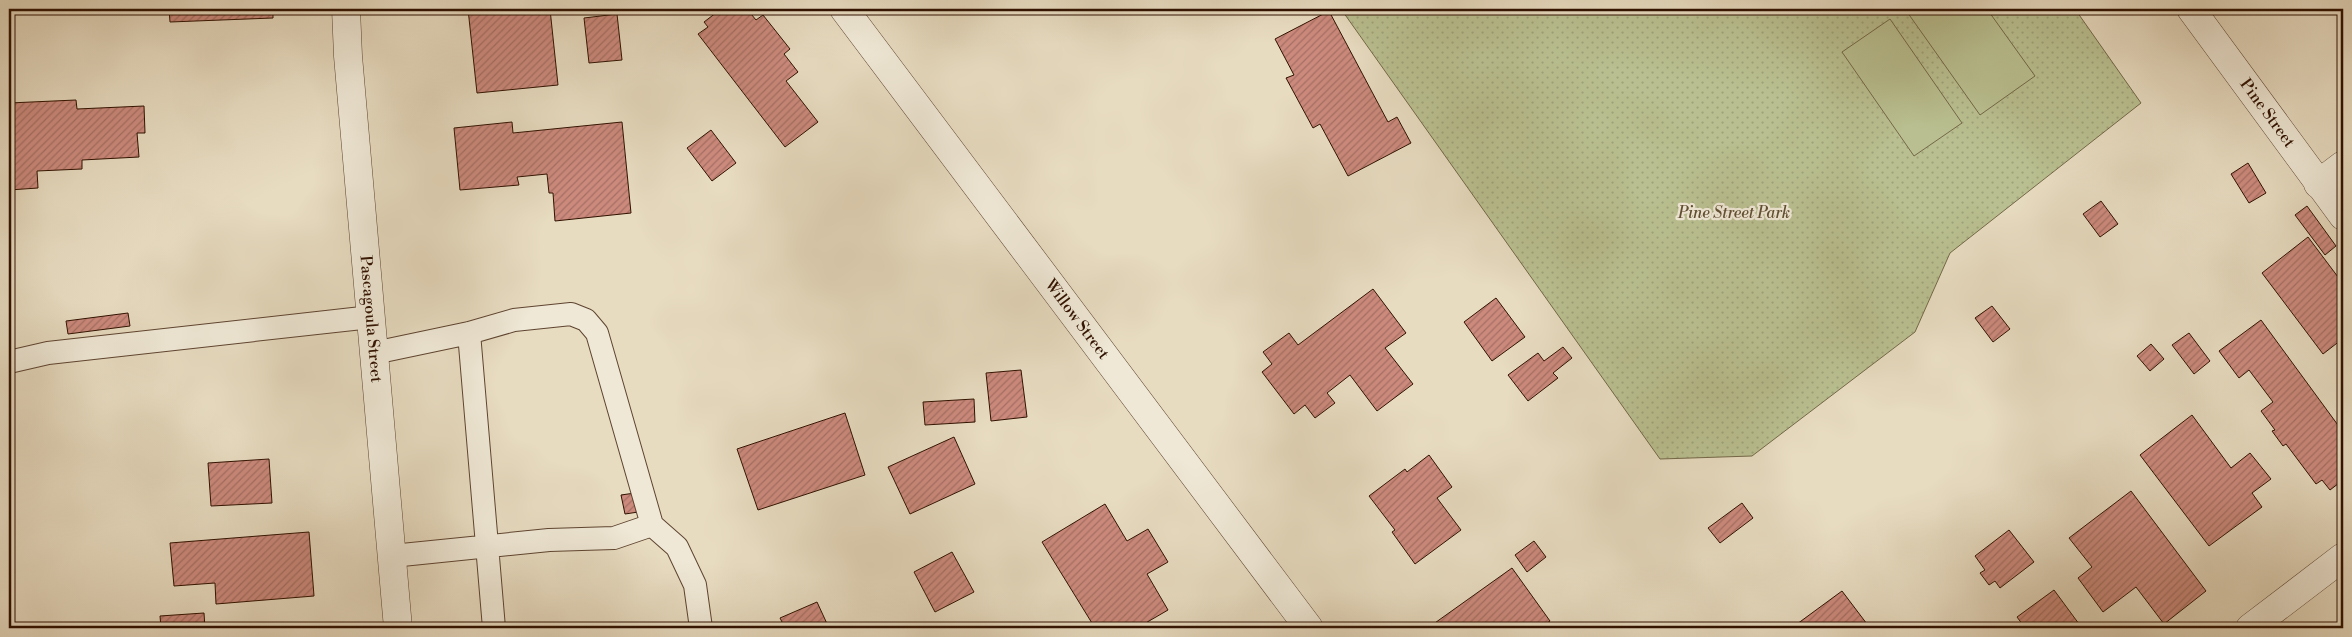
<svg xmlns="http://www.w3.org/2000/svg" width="2352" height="637" font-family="'Libre Bodoni',serif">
<defs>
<pattern id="grass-dots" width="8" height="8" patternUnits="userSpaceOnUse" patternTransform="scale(1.25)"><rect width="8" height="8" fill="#b9bf90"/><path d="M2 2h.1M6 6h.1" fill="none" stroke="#9fa37a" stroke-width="1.8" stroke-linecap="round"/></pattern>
<pattern id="building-hatch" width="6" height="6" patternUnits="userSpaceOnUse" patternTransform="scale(1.25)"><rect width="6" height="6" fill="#cc8a7d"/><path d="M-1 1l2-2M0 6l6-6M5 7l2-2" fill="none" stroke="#a66f64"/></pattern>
</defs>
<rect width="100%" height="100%" fill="#e7dbc0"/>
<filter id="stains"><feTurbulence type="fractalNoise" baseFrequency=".004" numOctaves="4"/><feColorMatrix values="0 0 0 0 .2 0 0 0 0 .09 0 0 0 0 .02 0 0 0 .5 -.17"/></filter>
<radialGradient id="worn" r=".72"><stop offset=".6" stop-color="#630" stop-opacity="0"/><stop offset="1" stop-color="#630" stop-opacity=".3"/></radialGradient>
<path fill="url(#grass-dots)" stroke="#746848" d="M1341 9H2075L2141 103 1950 253 1915 332 1752 456 1660 459Z"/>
<path fill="#b9bf90" stroke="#746848" d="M1905 9H1987L2035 76 1980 115Z
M1890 19 1962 123 1914 156 1842 52Z"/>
<path fill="url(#building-hatch)" stroke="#301100" d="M81 9H136V11L81 14Z
M169 9H273V18L170 22Z
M468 9H550L558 85 477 93Z
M721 9 724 14 730 9H747L756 20 763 15 790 49 784 54 798 72 786 81 818 122 785 147 698 34 708 27 704 22Z
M1329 11 1388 122 1397 117 1411 143 1348 176 1320 124 1313 128 1286 78 1294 75 1275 39Z
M617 14 622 60 589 63 584 18Z
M76 100 77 109 144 106 145 133H137L139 157 82 160V169L37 171 38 188 9 190V103Z
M512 122 513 133 622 122 631 213 555 221 553 193H549L547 174 517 177 519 185 460 190 454 128Z
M711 130 736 163 712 181 687 148Z
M2248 163 2266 193 2249 203 2231 174Z
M2101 201 2118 224 2100 237 2083 214Z
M2307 206 2336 246 2325 255 2295 215Z
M2308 237 2341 281 2343 279V343L2341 340 2323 354 2262 273Z
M1373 289 1406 333 1385 348 1413 384 1377 411 1350 375 1327 393 1335 403 1315 418 1305 405 1294 414 1262 372 1272 364 1263 352 1289 333 1298 345Z
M1496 298 1525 337 1492 361 1464 322Z
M1992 306 2010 329 1993 342 1975 318Z
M128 313 130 326 68 334 66 321Z
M2261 320 2343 432V480L2330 490 2322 480 2316 484 2286 444 2283 446 2272 431 2275 430 2261 411 2273 402 2249 370 2239 378 2219 351Z
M2189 333 2210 361 2194 374 2172 345Z
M2151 344 2164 359 2150 371 2137 356Z
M1563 347 1572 358 1553 373 1558 378 1528 401 1508 375 1538 353 1544 361Z
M1021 370 1027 417 991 421 986 373Z
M974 399 975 422 925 425 923 402Z
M845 413 865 475 758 510 737 449Z
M2192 415 2231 468 2250 453 2271 479 2252 493 2262 507 2209 546 2140 455Z
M954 437 975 484 910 514 888 467Z
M1429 455 1452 487 1437 498 1461 530 1415 564 1392 532 1395 530 1369 496 1405 469 1407 472Z
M269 459 272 503 211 506 208 463Z
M2131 491 2206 591 2164 624 2136 587 2103 612 2078 578 2092 567 2069 538Z
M642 492 645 511 625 514 621 495Z
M1742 503 1753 518 1720 543 1708 528Z
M1105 504 1127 541 1148 529 1168 562 1147 574 1168 610 1137 628H1095L1042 542Z
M2009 530 2034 562 2000 588 1995 581 1989 585 1980 573 1985 570 1975 556Z
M309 532 314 596 216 604 215 583 174 586 170 543Z
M1534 541 1546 557 1527 572 1515 555Z
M952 552 974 592 935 612 914 572Z
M1512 568 1550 621 1540 628H1434L1432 625Z
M2054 590 2082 628H2025L2017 617Z
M1842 591 1870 628H1800L1797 624Z
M817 602 829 628H785L780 618Z
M204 613 205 628H161L160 616Z"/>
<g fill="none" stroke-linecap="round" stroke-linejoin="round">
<g stroke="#5e4430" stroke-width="24">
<path id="service" d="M469 333 494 628
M374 353 469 333 514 320 571 314 586 320 597 333 652 525 677 547 695 585 701 628
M9 362 48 353 371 317
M392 556 549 540 614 538 652 525"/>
</g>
<g stroke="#5e4430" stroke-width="29">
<g id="minor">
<path id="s1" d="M844 9 1309 628"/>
<path id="s2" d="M2191 9 2343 216"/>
<path d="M2318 184 2343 165"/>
<path d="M2250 628 2343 557"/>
</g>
</g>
<g stroke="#5e4430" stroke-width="29">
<g id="tertiary">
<path id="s3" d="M346 9 348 56 398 628"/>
</g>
</g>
<use href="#service" stroke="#efe8d6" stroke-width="22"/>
<use href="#minor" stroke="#efe8d6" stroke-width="28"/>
<use href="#tertiary" stroke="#efe8d6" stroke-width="28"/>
</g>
<g text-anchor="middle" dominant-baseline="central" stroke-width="4.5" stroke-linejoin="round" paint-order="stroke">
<g font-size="16" fill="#301100" stroke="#efe8d6">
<text stroke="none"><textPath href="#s2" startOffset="129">Pine Street</textPath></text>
<text stroke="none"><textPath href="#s1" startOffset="388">Willow Street</textPath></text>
<text stroke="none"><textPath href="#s3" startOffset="311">Pascagoula Street</textPath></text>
</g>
<g font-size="16" font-style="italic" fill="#604e32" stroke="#efe8d6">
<text x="1734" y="213">Pine Street Park</text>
</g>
</g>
<rect width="2352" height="637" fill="none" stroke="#e7dbc0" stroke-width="30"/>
<rect x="10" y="10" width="2332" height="617" fill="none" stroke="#301100" stroke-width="2.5"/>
<rect x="15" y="15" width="2322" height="607" fill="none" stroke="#301100"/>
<rect width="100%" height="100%" filter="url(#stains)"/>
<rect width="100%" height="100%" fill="url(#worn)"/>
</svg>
